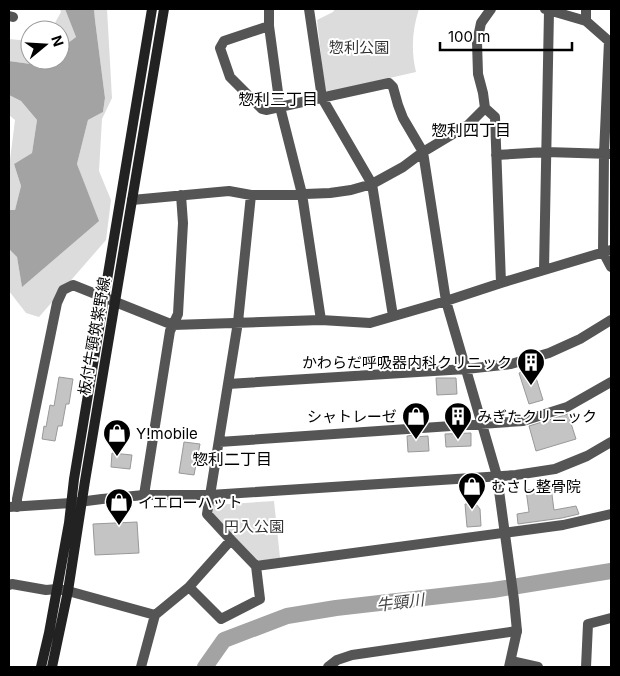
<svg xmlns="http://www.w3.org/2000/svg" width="620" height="676" font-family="Inter,'Noto Sans JP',sans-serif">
<rect width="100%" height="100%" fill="#fff"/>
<path fill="#dcdcdc" d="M60 9H65L76 37 60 49V30H51L61 12Z
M94 9H107L112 98 102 119 99 171 111 200 106 240 39 317 26 313 9 291V249L17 257 22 286 98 221 77 164 88 120 103 112 105 98 95 20Z
M335 9H419C412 30 411 51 416 72L328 92 325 90 317 20 333 12Z
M9 39 30 41V60H45L38 65 9 61Z
M9 95 21 101 37 120 32 153 14 164 21 186 15 210H9V168L15 120 9 115Z
M274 501 280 558 257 561 212 514 214 505Z"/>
<path fill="#a3a3a3" d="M65 9H94L95 20 105 98 103 112 88 120 77 164 99 221 22 287 17 257 9 249V210H15L21 186 14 164 32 153 37 120 21 101 9 95V61L38 65 45 60H60V49L76 37Z"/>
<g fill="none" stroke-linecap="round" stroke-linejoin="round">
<path stroke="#a3a3a3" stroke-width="16" d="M205 667 224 640 287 616 336 608 493 590 611 571"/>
</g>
<path fill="#c4c4c4" stroke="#999" d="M533 368 543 400 529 404 519 373Z
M59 377 73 379 69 404H66L62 426H58L55 441 42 439 44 426 46 427 50 405 54 406Z
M436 378H456L457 394 437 395Z
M568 414 576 439 536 451 529 426Z
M471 433V446L446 447 445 434Z
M414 435V437L428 436 429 451 408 452 407 436Z
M184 442 200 444 194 475 179 473Z
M112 453 132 455 130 469 111 467Z
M551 487 554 510 576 506 579 514 562 518 518 524 517 514 529 512 526 490Z
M465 504H476L480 509 481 526 467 527Z
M137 522 139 553 95 555 93 524Z"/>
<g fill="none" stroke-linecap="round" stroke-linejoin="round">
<path stroke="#555" stroke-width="10" d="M269 9V26L280 107 302 194 321 320 370 323 446 301 501 283 611 250
M309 9 322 98 372 184 393 316
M545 9 586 21 611 43
M9 16 13 17
M586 21V9
M269 26 224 41 220 48 230 77 262 109 266 110 389 83 393 87 398 105 403 118 423 152 446 301 497 476
M609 41 604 154 603 252 611 267
M485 108 495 117 501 283
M496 155 546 152 611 154
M132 200 229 191 251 195H280L330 193 351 190 372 184 403 167 423 152 468 125 485 108 483 93 478 74 477 42 481 23 491 9
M544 270 549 11
M228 384 466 369 511 364 549 353 580 339 611 320
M219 442 523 421 567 407 611 382
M144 495 170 331 178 314 183 223 181 195
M17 507V499L57 303 63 290 73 285 173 325 321 320
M256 566 563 525 611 514
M9 585 12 584 46 590 57 589 68 591 155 615 141 667
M189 587 221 619 260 599 256 566 231 540
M155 615 189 587 231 540 207 514 238 322 251 195
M511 661 538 667
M328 667 337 660 352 655 517 631
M586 667 588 624 611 618"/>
<path stroke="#555" stroke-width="10" d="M497 476 514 600 517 631 509 667
M9 507 71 503 102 499 144 495H210L516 475 555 469 587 456 611 442"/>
<path stroke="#222" stroke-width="10" d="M41 667 49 633 69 523 74 479 152 9
M52 667 68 591 85 481 164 9"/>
</g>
<defs>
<g id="building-pin" transform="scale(1.4375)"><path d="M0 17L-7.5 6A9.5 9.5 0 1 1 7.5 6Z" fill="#000" stroke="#fff"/><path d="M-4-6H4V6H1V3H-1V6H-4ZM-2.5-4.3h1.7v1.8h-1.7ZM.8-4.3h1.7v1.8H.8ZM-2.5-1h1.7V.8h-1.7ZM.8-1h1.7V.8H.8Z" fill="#fff"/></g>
<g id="shop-pin" transform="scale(1.4375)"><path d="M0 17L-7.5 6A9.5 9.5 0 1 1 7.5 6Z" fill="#000" stroke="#fff"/><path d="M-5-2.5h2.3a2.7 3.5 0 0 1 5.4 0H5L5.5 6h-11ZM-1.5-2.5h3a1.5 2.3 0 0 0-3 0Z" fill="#fff"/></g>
</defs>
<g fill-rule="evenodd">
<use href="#building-pin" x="531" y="362"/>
<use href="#shop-pin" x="416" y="416"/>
<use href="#building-pin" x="458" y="416"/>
<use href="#shop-pin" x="117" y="433"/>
<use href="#shop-pin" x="472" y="486"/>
<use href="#shop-pin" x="119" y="502"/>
</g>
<g text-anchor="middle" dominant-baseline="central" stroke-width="4" stroke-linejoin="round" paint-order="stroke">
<g font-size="15" fill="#333" stroke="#fff">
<text x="359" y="47">惣利公園</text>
<text x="254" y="526">円入公園</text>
</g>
<g font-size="15" fill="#000" stroke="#fff">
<text transform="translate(94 336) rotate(-80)">板付牛頸筑紫野線</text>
</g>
<g font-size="15" fill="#000" stroke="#fff" text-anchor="start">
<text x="512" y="362" text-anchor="end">かわらだ呼吸器内科クリニック</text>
<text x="397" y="416" text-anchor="end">シャトレーゼ</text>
<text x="477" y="416">みぎたクリニック</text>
<text x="136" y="433">Y!mobile</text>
<text x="491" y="486">むさし整骨院</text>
<text x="138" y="502">イエローハット</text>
</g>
<g font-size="16" fill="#000" stroke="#fff">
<text x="278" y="99">惣利三丁目</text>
<text x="471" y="130">惣利四丁目</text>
<text x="232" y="459">惣利二丁目</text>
</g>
<g font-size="16" font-style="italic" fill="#444" stroke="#fff">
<text transform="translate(400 602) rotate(-7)">牛頸川</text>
</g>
</g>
<rect width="620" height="676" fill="none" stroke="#000000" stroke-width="20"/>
<g transform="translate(45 45) rotate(72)"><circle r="24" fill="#ffffff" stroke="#999999"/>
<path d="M0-4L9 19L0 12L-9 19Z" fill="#000000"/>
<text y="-8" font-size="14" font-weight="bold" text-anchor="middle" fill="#000000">N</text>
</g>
<path d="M440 42v8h132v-8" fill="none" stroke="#000000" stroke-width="2.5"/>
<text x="448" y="42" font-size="15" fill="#000000" stroke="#ffffff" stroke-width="4" paint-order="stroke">100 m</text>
</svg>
